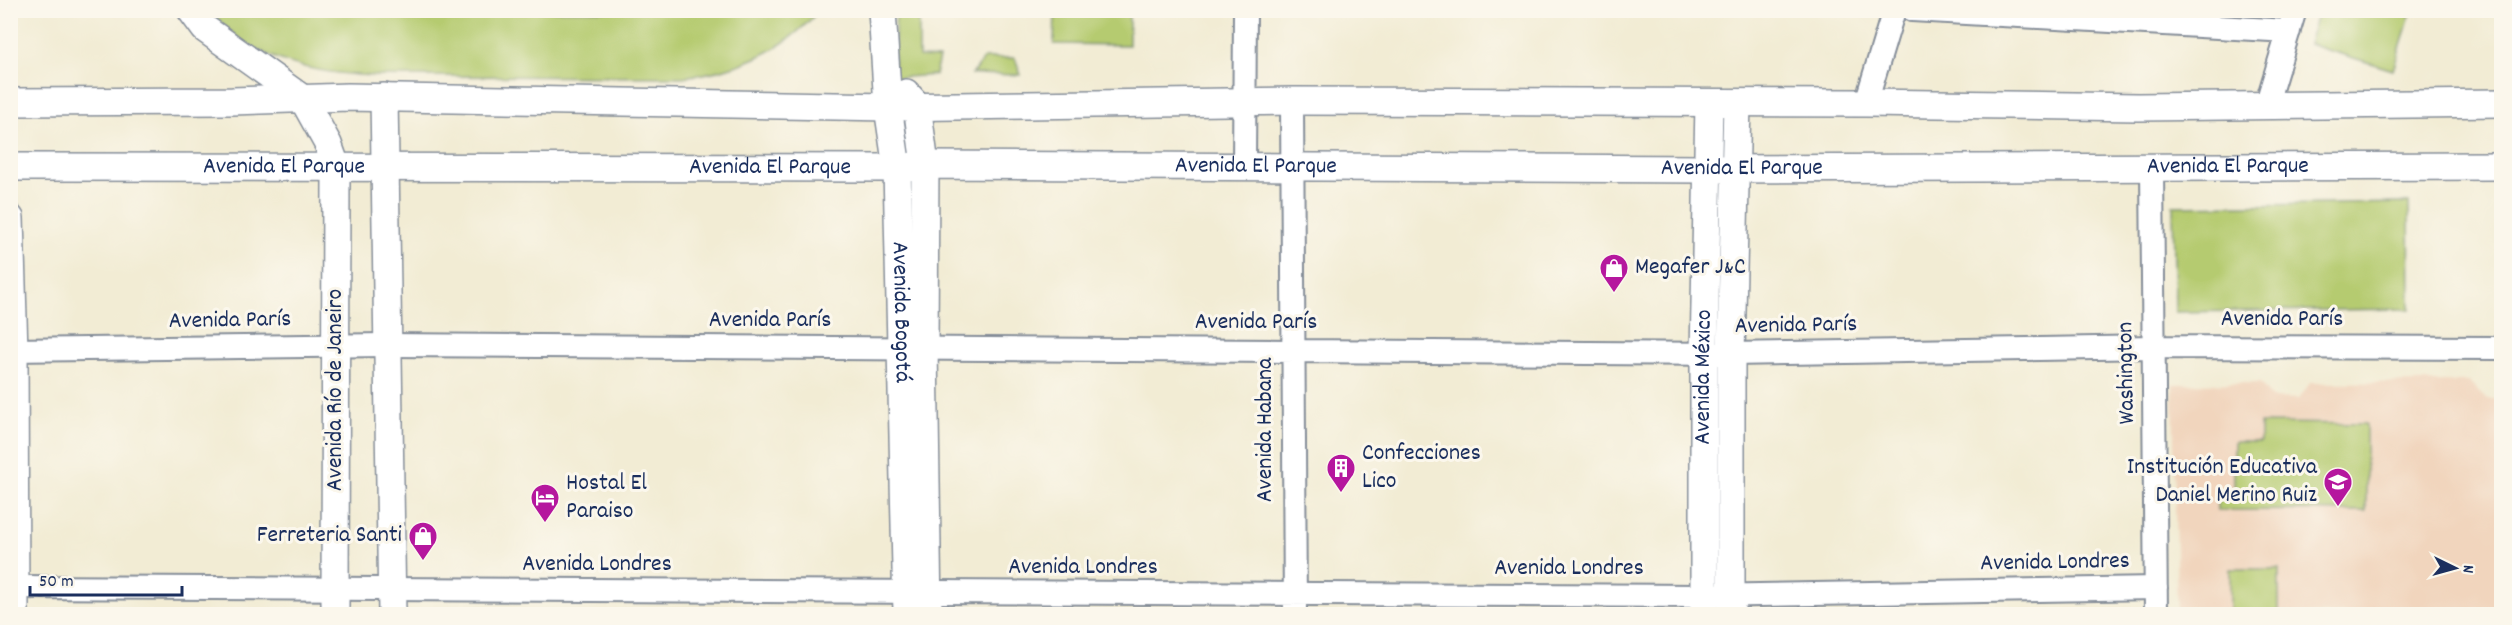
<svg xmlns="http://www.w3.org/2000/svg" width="2512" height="625" font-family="Dekko,sans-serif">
<rect width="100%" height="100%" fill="#fbf7ec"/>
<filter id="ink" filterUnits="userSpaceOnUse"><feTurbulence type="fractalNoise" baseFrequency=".0167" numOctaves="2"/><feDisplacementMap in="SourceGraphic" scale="12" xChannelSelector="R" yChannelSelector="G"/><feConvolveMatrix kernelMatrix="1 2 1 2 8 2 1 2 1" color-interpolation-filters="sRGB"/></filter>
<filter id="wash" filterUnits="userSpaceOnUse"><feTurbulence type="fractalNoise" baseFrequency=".008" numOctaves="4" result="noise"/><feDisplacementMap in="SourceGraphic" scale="24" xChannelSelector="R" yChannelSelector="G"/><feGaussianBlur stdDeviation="1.35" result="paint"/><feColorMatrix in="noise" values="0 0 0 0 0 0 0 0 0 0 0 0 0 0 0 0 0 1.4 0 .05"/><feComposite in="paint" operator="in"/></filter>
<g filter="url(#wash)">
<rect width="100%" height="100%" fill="#f2ecd4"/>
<path fill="#f1d5bd" d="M2469 382 2487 399H2501V614H2177L2173 384 2260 383 2272 398 2299 399 2310 383Z"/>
<path fill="#b5cb6f" stroke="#687d66" stroke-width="1.5" d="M2403 10 2411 13 2393 70 2308 44 2318 11Z
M211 11H818C784 52 734 72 682 77L377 76C316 74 251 62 211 11Z
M896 11H919V57L939 58 935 75 893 78Z
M1055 11H1129V45L1054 44Z
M984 58H1015L1021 75 972 74Z
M2409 203 2410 309 2175 312 2173 206Z
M2260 423 2366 424V511L2217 510V493H2234V442H2260Z
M2230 569H2279V614H2230Z"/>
</g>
<g filter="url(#ink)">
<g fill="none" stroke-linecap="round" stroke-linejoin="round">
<g stroke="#868e99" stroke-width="26">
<path id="minor" d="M1912 10 2289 31
M1292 101 1295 614
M1866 103 1894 10
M2266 106 2295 10
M1244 167 1245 10
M2152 167 2156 614
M10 350 386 345 1731 354 2154 347 2502 348
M10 587 1704 596 2156 588"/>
</g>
<g stroke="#868e99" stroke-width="30">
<g id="tertiary">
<path d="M191 10 205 29 303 99 328 144 336 166 335 614"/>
<path id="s1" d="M882 10 888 107 897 168 907 614"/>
<path d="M906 93 917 105 925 165 924 348 928 614"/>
<path d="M384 97 392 614"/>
<path d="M10 102 232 101 348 97 888 107 1292 101 1866 103 2138 107 2502 103"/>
<path id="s2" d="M10 167 897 168 925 165 1707 169 2502 166"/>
<path d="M10 218 14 351 15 614"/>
<path id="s3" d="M1704 614V354L1709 103"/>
<path d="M1731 614V354L1737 103"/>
</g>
</g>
<use href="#minor" stroke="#fff" stroke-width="22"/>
<use href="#tertiary" stroke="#fff" stroke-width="27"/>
</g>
</g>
<defs>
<g id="shop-pin" transform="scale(1.5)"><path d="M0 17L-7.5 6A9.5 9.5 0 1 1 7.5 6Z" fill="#b5179e" stroke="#fbf7ec"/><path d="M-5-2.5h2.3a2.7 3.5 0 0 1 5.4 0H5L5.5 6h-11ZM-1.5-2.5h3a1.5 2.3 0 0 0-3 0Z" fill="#fff"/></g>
<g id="building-pin" transform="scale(1.5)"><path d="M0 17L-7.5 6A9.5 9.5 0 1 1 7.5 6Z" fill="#b5179e" stroke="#fbf7ec"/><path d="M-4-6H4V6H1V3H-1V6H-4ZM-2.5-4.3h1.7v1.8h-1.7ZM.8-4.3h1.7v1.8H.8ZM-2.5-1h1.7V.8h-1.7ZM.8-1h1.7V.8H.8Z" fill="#fff"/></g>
<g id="school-pin" transform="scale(1.5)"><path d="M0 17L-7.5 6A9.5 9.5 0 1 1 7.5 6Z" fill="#b5179e" stroke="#fbf7ec"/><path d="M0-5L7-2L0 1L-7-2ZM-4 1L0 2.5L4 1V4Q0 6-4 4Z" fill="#fff"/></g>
<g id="hotel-pin" transform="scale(1.5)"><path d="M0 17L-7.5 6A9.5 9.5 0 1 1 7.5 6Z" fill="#b5179e" stroke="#fbf7ec"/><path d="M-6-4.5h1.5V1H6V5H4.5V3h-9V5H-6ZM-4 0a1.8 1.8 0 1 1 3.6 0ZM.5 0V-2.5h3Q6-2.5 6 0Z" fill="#fff"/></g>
</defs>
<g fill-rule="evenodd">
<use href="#shop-pin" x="1614" y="268"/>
<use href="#building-pin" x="1341" y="468"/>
<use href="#school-pin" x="2338" y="482"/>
<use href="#hotel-pin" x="545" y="498"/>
<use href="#shop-pin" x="423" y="536"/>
</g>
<g text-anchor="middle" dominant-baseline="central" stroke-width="6" stroke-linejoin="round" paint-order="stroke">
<g font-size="24" fill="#1b2f5e" stroke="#fbf7ec">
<text stroke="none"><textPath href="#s2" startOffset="274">Avenida El Parque</textPath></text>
<text stroke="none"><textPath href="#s2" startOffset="2218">Avenida El Parque</textPath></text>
<text stroke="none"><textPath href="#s2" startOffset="760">Avenida El Parque</textPath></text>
<text stroke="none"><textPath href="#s2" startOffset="1246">Avenida El Parque</textPath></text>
<text stroke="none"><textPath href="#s2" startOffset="1732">Avenida El Parque</textPath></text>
<text stroke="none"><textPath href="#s1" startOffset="303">Avenida Bogotá</textPath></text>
<text x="2282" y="320">Avenida París</text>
<text transform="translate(230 321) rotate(-1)">Avenida París</text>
<text x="770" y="321">Avenida París</text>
<text x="1256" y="323">Avenida París</text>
<text transform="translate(1796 326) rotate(-1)">Avenida París</text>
<text transform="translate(2127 373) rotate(-91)">Washington</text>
<text stroke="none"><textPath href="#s3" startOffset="237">Avenida México</textPath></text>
<text transform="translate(336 390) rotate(-90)">Avenida Río de Janeiro</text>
<text transform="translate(1266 430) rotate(-90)">Avenida Habana</text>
<text transform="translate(2055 563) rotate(-1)">Avenida Londres</text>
<text x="597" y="565">Avenida Londres</text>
<text x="1083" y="568">Avenida Londres</text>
<text x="1569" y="569">Avenida Londres</text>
</g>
<g font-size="24" fill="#1b2f5e" stroke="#fbf7ec" text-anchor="start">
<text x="1635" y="268">Megafer J&amp;C</text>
<text x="1362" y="454">Confecciones<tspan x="1362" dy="28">Lico</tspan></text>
<text x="2317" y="468" text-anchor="end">Institución Educativa<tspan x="2317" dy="28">Daniel Merino Ruiz</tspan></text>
<text x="566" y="484">Hostal El<tspan x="566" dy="28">Paraiso</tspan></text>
<text x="402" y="536" text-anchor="end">Ferreteria Santi</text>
</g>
</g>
<rect width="2512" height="625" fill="none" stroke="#fbf7ec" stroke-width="36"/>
<g transform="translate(2455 568) rotate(95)" stroke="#fbf7ec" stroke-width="4.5" paint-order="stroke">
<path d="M0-4.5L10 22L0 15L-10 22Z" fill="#1b2f5e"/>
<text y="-9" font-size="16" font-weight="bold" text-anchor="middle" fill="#1b2f5e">N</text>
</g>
<path d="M30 586v9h152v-9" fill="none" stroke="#1b2f5e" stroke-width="3"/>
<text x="39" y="586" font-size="18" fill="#1b2f5e" stroke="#fbf7ec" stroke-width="4.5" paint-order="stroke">50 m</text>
</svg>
